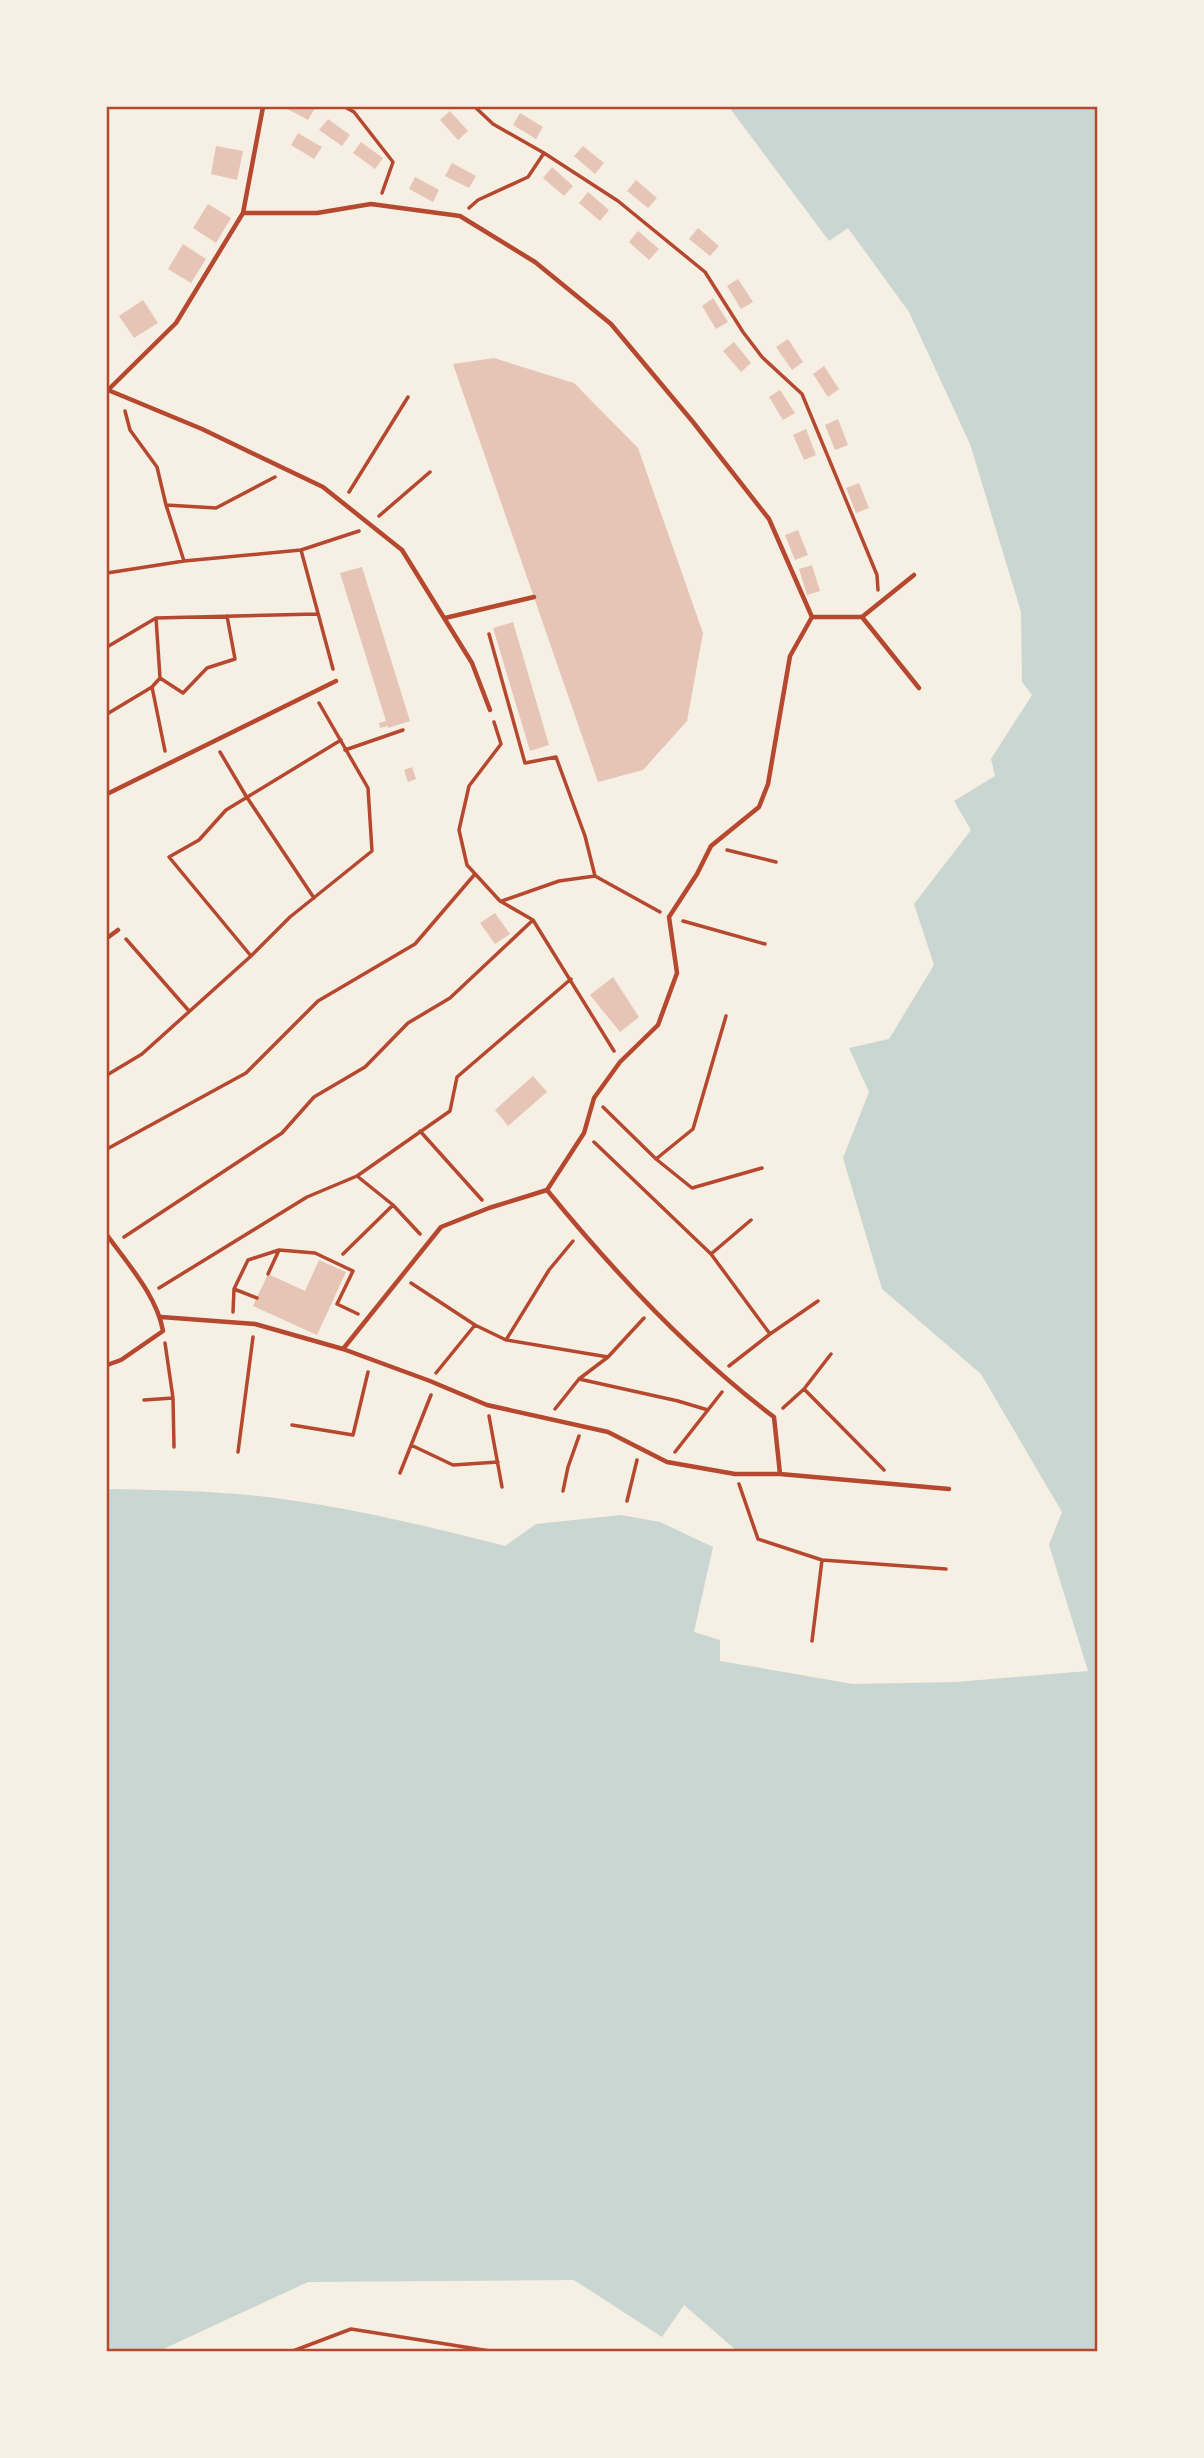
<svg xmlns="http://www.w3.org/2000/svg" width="1204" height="2458" font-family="Literata,serif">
<rect width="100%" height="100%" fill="#f6efe4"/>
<path fill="#c9d6d2" d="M729 107H1097V2351H737L684 2305 662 2337 574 2280 308 2282 159 2351H107V1489C167 1490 229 1491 289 1500 362 1510 434 1528 505 1546L536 1524 621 1515 660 1522 713 1547 694 1632 720 1640V1661L853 1684 956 1682 1088 1671 1049 1545 1062 1512 981 1374 882 1289 843 1158 869 1092 849 1048 889 1039 934 965 914 904 971 830 954 801 995 776 991 759 1032 695 1022 682 1021 612 970 444 909 312 848 228 829 241Z"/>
<path fill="#e6c5b7" d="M284 107H313L315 108 308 120Z
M450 111 468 131 458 140 440 120Z
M520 113 543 127 536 139 513 125Z
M328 119 350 135 342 146 319 130Z
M298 133 322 147 314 159 291 145Z
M361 142 383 158 375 169 353 153Z
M216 146 243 151 237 180 211 174Z
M583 146 604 163 595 174 574 156Z
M452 163 476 176 469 188 445 176Z
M552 167 573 186 564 196 543 178Z
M415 177 439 190 433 202 409 189Z
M636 180 657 198 648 208 627 191Z
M588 192 609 210 600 221 579 203Z
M208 204 231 218 216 243 193 228Z
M698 228 719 246 710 256 689 239Z
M638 231 659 249 649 260 629 242Z
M183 244 206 259 191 283 168 269Z
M738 279 753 302 741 309 727 286Z
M713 298 728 322 716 329 702 306Z
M143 300 158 323 134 338 119 316Z
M788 339 803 362 792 370 776 347Z
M734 342 751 363 741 372 723 351Z
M494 358 574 383 638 448 703 633 687 721 643 770 598 782 453 364Z
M824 366 839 389 828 397 813 374Z
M780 390 795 413 783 420 769 397Z
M838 419 848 445 835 450 825 425Z
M806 429 816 455 804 460 793 435Z
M859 483 869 508 856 513 846 488Z
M798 530 808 555 795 560 785 535Z
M812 565 820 591 807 595 799 569Z
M362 567 410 721 388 728V726L380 728 379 723 386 721 340 573Z
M513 622 549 745 530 751 493 628Z
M412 767 416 779 408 782 404 770Z
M495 913 510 934 495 944 480 923Z
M613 977 639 1017 620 1032 590 995Z
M533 1076 547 1092 508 1126 495 1110Z
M319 1260 346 1272 317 1335 253 1306 268 1274 305 1291Z"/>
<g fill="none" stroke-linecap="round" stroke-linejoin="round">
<path stroke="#b5482f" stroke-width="3.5" d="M345 107 354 112 393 162 382 193
M544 153 618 201 705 272 743 332 762 357 802 394 877 575 878 590
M469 208 478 200 528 177 544 153 493 124 475 107
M125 411 130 430 157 467 166 505 184 561
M349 492 408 397
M166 505 216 508 275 477
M379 516 430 472
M301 550 333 669
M107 573 184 561 301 550 359 531
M156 618 160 678
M489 634 525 763 556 757 585 836 595 876
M107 647 156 618 317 614
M152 687 165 751
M107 714 152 687 160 678 183 693 207 668 235 659 227 616
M494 722 501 744 469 786 459 830 467 865 500 901 533 920 614 1051
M345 750 403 730
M220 752 246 796 314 898
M727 850 776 862
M502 901 559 881 595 876 660 912
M683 921 765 944
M126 939 189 1011
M251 956 169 857 199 840 226 810 341 740
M107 1075 142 1054 251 956 290 917 372 851 368 788 319 703
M603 1107 656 1159 692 1188 762 1168
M420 1131 482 1200
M594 1142 711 1254 770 1334 729 1366
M107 1149 246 1073 318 1001 415 944 475 874
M656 1159 693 1129 726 1016
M357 1176 393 1205 420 1234
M124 1237 282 1133 314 1097 365 1067 408 1023 450 998 533 920
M343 1254 393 1205
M711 1254 751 1220
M268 1274 279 1250
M411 1283 475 1325 506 1340 549 1270 573 1241
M159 1288 307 1197 357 1176 450 1111 457 1077 571 979
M234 1289 257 1298
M233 1312 234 1289 248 1260 279 1250 315 1253 353 1271 337 1304 358 1314
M770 1334 818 1301
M507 1340 608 1357
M165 1343 173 1398 174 1447
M436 1373 475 1325
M579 1379 678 1401 708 1410
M804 1389 831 1354
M144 1400 173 1398
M783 1408 804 1389 884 1470
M555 1409 579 1379 608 1357 644 1318
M489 1416 502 1487
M292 1425 353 1435 368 1372
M411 1445 453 1465 498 1462
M238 1452 253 1337
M675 1452 722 1392
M400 1473 431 1395
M739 1484 758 1539 822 1560 946 1569
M563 1491 568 1467 579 1436
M627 1501 637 1460
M812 1641 822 1560
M293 2351 351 2329 490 2351"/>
<path stroke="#b5482f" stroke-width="4.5" d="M263 107 243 213H317L371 204 460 216 535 262 611 324 693 422 769 519 812 617 790 656 768 784 759 807 711 846 697 874 669 917 677 973 658 1025 620 1062 594 1098 584 1133 547 1190 489 1208 441 1227 343 1349
M243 213 176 323 108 390 202 429 323 487 402 550 472 663 490 710
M812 617H862L914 575
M862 617 919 688
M445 618 534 597
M107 794 336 681
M107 938 118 930
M547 1190C614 1272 689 1353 774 1417L780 1474
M107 1235C127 1263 157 1296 163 1331L121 1360 107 1365
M161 1317 255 1324 343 1349 430 1381 487 1405 608 1432 667 1462 735 1474H780L949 1489"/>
</g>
<rect width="1204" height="2458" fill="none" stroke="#f6efe4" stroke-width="217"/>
<rect x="108" y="108" width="988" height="2242" fill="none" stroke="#b5482f" stroke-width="2.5"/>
</svg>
